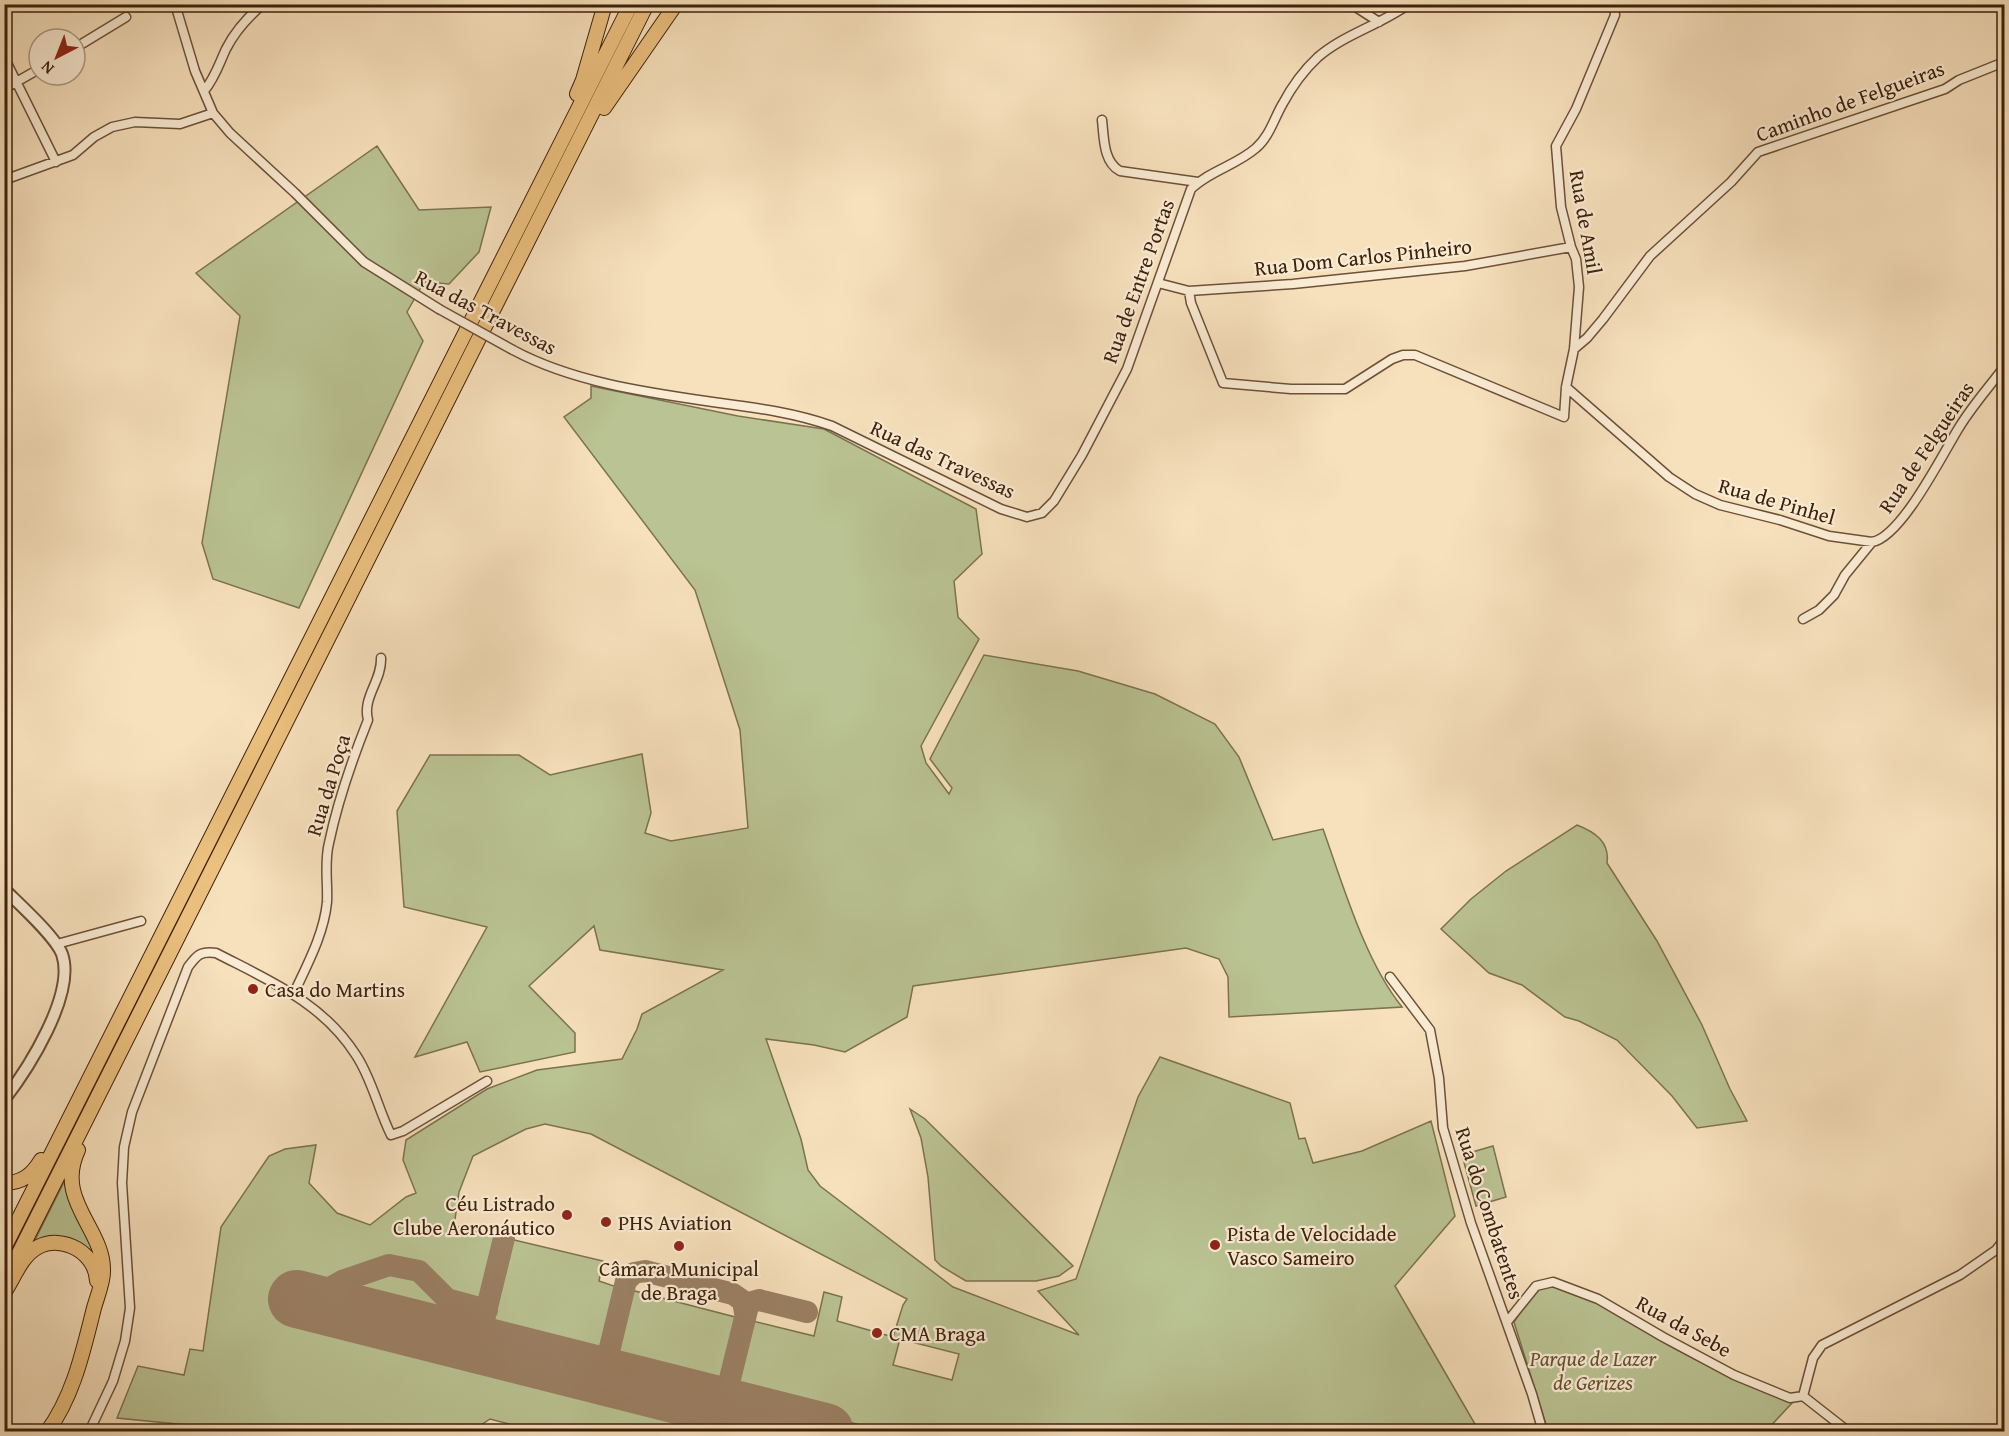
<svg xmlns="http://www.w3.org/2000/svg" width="2009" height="1436" font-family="'Gentium Book Plus',serif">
<rect width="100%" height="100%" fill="#f7e1bd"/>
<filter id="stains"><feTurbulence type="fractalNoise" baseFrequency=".00333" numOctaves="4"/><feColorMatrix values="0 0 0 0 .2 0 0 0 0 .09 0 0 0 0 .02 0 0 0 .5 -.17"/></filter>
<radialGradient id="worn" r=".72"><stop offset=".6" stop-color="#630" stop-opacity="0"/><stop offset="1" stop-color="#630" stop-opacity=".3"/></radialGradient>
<path fill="#bac393" stroke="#7c7250" stroke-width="1.5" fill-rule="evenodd" d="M377 146 419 210 491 207 479 252 449 284 424 282 407 312 423 341 299 608 213 579 202 543 240 316 196 273Z
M591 386 738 416 824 429 976 509 982 554 954 581 958 617 979 639 921 746 926 763 949 794 952 788 930 759 984 655 1078 671 1155 694 1215 724 1239 757 1273 840 1323 829C1343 885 1365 961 1402 1007L1229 1017 1228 977 1219 959 1186 948 913 986 907 1017 845 1052 814 1045 766 1039 801 1139 808 1170 820 1186 953 1287 1079 1335 1038 1291 1076 1279 1138 1097 1160 1057 1290 1103 1299 1139 1305 1138 1313 1163 1362 1151 1431 1121 1455 1216 1395 1286 1479 1431 888 1432 738 1394 735 1391 734 1386 751 1322 753 1321 814 1336 824 1292 842 1297 837 1321 893 1337 903 1305 907 1299 591 1134 545 1124 526 1129 473 1156 459 1192 454 1226 500 1237 482 1300 480 1302 451 1294 421 1266 389 1260 323 1281 299 1284 293 1314 769 1431H536L490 1419 478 1427 480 1431 259 1432 117 1418 138 1366 184 1375 190 1349 203 1351 221 1227 269 1156 285 1149 316 1145 309 1183 337 1213 370 1225 406 1197 416 1193 403 1160 406 1140 487 1089 537 1070 622 1059 637 1029 642 1014 723 970 600 950 594 926 529 986 575 1033V1052L480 1072 467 1042 415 1057 487 927 404 907 397 811 430 755H519L550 775 642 754 651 813 645 833 671 841 748 828 740 730 695 590 564 417 591 398ZM900 1339 959 1354 952 1380 893 1365Z
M1577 825C1595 832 1610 842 1607 863L1657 941 1702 1025 1730 1089 1747 1121 1697 1128 1672 1096 1617 1040 1579 1021 1565 1017 1522 985 1489 973 1441 929 1471 899 1506 871Z
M910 1109 925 1119 1073 1266 1059 1276 1036 1281H966L941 1266 935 1260 928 1177 921 1138Z
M1493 1146 1506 1197 1476 1206 1462 1155Z
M68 1174 96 1260 91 1254 32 1246Z
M510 1239 603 1261 599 1281 614 1286 617 1291 603 1351 600 1356 596 1358 497 1334 493 1329 490 1321Z
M385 1271H390L416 1276 444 1303 475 1313 479 1317 477 1324 471 1327 353 1297 350 1292V1286L355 1281Z
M1550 1286C1593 1292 1634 1326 1670 1346 1710 1368 1750 1386 1792 1403L1766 1431H1548L1514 1322 1535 1290Z
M635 1291 735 1317 737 1321 720 1387 717 1389 619 1365 614 1357 629 1294Z"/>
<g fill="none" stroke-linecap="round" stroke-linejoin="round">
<path stroke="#9b8064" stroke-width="22" d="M306 1301 342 1281 389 1265 419 1271 447 1299 487 1310
M461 1340 476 1338 481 1332
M492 1348 483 1340 481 1332 504 1238
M614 1378 606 1371V1364L626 1281 634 1273 645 1271 733 1294 743 1301 745 1313
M735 1409 727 1403 726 1395 748 1306 752 1302 759 1300 807 1312"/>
<path stroke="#9b8064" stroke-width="58" d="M297 1299 825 1432"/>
<g stroke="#6d5038" stroke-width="11">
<path id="minor" d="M175 4 195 71 213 113 230 133 295 193 364 262 439 309
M1351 4 1379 22
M75 48 126 17
M4 57 56 162
M4 89 39 69
M204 91C215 78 219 64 226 49 235 31 248 17 263 4
M1102 120C1104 137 1103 162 1120 171L1198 182
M4 180 73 155 94 137 112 127 135 122 180 124 213 113
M1158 283 1189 291 1293 284 1465 266 1571 247
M1189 291 1191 303 1223 383 1291 389H1345L1392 359 1403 355H1415L1564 417 1566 387 1574 349 1579 287 1576 259 1571 247 1561 207 1556 146 1576 109 1615 15 1614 4
M1574 349 1587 338 1603 319 1650 256 1731 182 1758 152 1945 89 1959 80 2004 62
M513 350C574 383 651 393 720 403 758 408 795 413 832 426L1001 509 1027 517 1042 513 1054 501 1082 455 1127 369 1191 189C1209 171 1237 165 1256 148 1269 137 1274 119 1282 105 1291 88 1304 70 1318 57 1345 34 1380 25 1409 4
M1566 387 1669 477 1695 494 1720 505 1780 520 1829 536 1872 542C1902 537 1944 451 1960 426 1973 405 1990 386 2004 367
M1803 619 1819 610 1834 595 1845 575 1872 542
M57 944 141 921
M1390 977 1430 1030 1439 1078 1443 1128 1471 1223 1532 1394 1543 1432
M294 993C307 965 324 934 327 902 328 883 324 862 329 843 338 800 352 760 368 720 362 697 382 681 381 658
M1507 1322 1536 1286 1553 1282 1598 1299 1663 1337 1734 1375 1790 1398 1803 1396 1849 1432
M1803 1396 1813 1358 1822 1345 1960 1275 1996 1250 2004 1240
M89 1432 113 1381 125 1341 130 1308 122 1183 124 1147 132 1112 188 967C197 955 200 951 216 953 270 981 322 1002 356 1055 372 1079 378 1109 391 1135L403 1131 487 1081"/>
</g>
<g stroke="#6d5038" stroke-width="14">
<path id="tertiary" d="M4 889C19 904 55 936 62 954 76 994 28 1069 4 1100"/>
</g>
<g stroke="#3f200c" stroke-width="16">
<path id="trunk" d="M577 94 583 80 605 4
M604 108 676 4
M4 1183C22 1183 32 1175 41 1160
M4 1216V1220
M4 1248 631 4
M4 1283 647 4
M4 1293C14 1278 21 1256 38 1247 63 1234 96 1253 97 1281
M47 1432C74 1395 83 1351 94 1308 97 1297 103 1283 103 1272 105 1229 54 1201 78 1150"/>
</g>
<use href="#minor" stroke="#faecd4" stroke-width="8"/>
<use href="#tertiary" stroke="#faecd4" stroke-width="10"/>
<use href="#trunk" stroke="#ecc07e" stroke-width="14"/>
<g stroke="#6d5038" stroke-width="11" stroke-linecap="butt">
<path id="minor-bridge" d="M439 309 513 350"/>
</g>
<use href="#minor-bridge" stroke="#faecd4" stroke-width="8"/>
</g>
<g fill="#8f2418" stroke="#faecd4" stroke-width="2">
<circle cx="253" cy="989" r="6"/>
<circle cx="567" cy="1215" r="6"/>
<circle cx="606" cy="1222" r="6"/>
<circle cx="1215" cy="1245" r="6"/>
<circle cx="679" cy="1246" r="6"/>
<circle cx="877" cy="1333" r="6"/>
</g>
<g text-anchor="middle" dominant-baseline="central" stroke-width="4.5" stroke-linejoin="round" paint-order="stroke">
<g font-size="21" fill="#3f200c" stroke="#faecd4">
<text transform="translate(1850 101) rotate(-20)">Caminho de Felgueiras</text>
<text transform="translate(1586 222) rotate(80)">Rua de Amil</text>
<text transform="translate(1363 257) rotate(-6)">Rua Dom Carlos Pinheiro</text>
<text transform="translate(1138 281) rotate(-70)">Rua de Entre Portas</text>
<text transform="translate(486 312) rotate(28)">Rua das Travessas</text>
<text transform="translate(1926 447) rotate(-56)">Rua de Felgueiras</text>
<text transform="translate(943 459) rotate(25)">Rua das Travessas</text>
<text transform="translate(1777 501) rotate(16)">Rua de Pinhel</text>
<text transform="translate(328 785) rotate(-73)">Rua da Poça</text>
<text transform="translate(1490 1213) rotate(72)">Rua do Combatentes</text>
<text transform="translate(1684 1326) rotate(29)">Rua da Sebe</text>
</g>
<g font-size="21" fill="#3f200c" stroke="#faecd4" text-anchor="start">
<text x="265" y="989">Casa do Martins</text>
<text x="555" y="1203" text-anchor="end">Céu Listrado<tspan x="555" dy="24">Clube Aeronáutico</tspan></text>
<text x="618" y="1222">PHS Aviation</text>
<text x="1227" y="1233">Pista de Velocidade<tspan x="1227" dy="24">Vasco Sameiro</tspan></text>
<text x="679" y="1268" text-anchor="middle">Câmara Municipal<tspan x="679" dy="24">de Braga</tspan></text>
<text x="889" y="1333">CMA Braga</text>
</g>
<g font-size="21" font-style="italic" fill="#645134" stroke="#faecd4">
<text x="1593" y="1358">Parque de Lazer<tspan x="1593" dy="24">de Gerizes</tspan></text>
</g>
</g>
<rect width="2009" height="1436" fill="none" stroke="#f7e1bd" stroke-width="24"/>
<rect x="6" y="6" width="1997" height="1424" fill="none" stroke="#3f200c" stroke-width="3"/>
<rect x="12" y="12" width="1985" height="1412" fill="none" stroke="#3f200c" stroke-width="1.5"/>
<g transform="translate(57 57) rotate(222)"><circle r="28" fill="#faecd4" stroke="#af9a84" stroke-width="1.5"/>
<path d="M0-4.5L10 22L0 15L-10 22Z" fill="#8f2418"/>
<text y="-9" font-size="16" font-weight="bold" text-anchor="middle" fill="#3f200c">N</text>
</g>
<rect width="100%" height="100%" filter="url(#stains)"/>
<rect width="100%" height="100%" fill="url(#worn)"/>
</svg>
